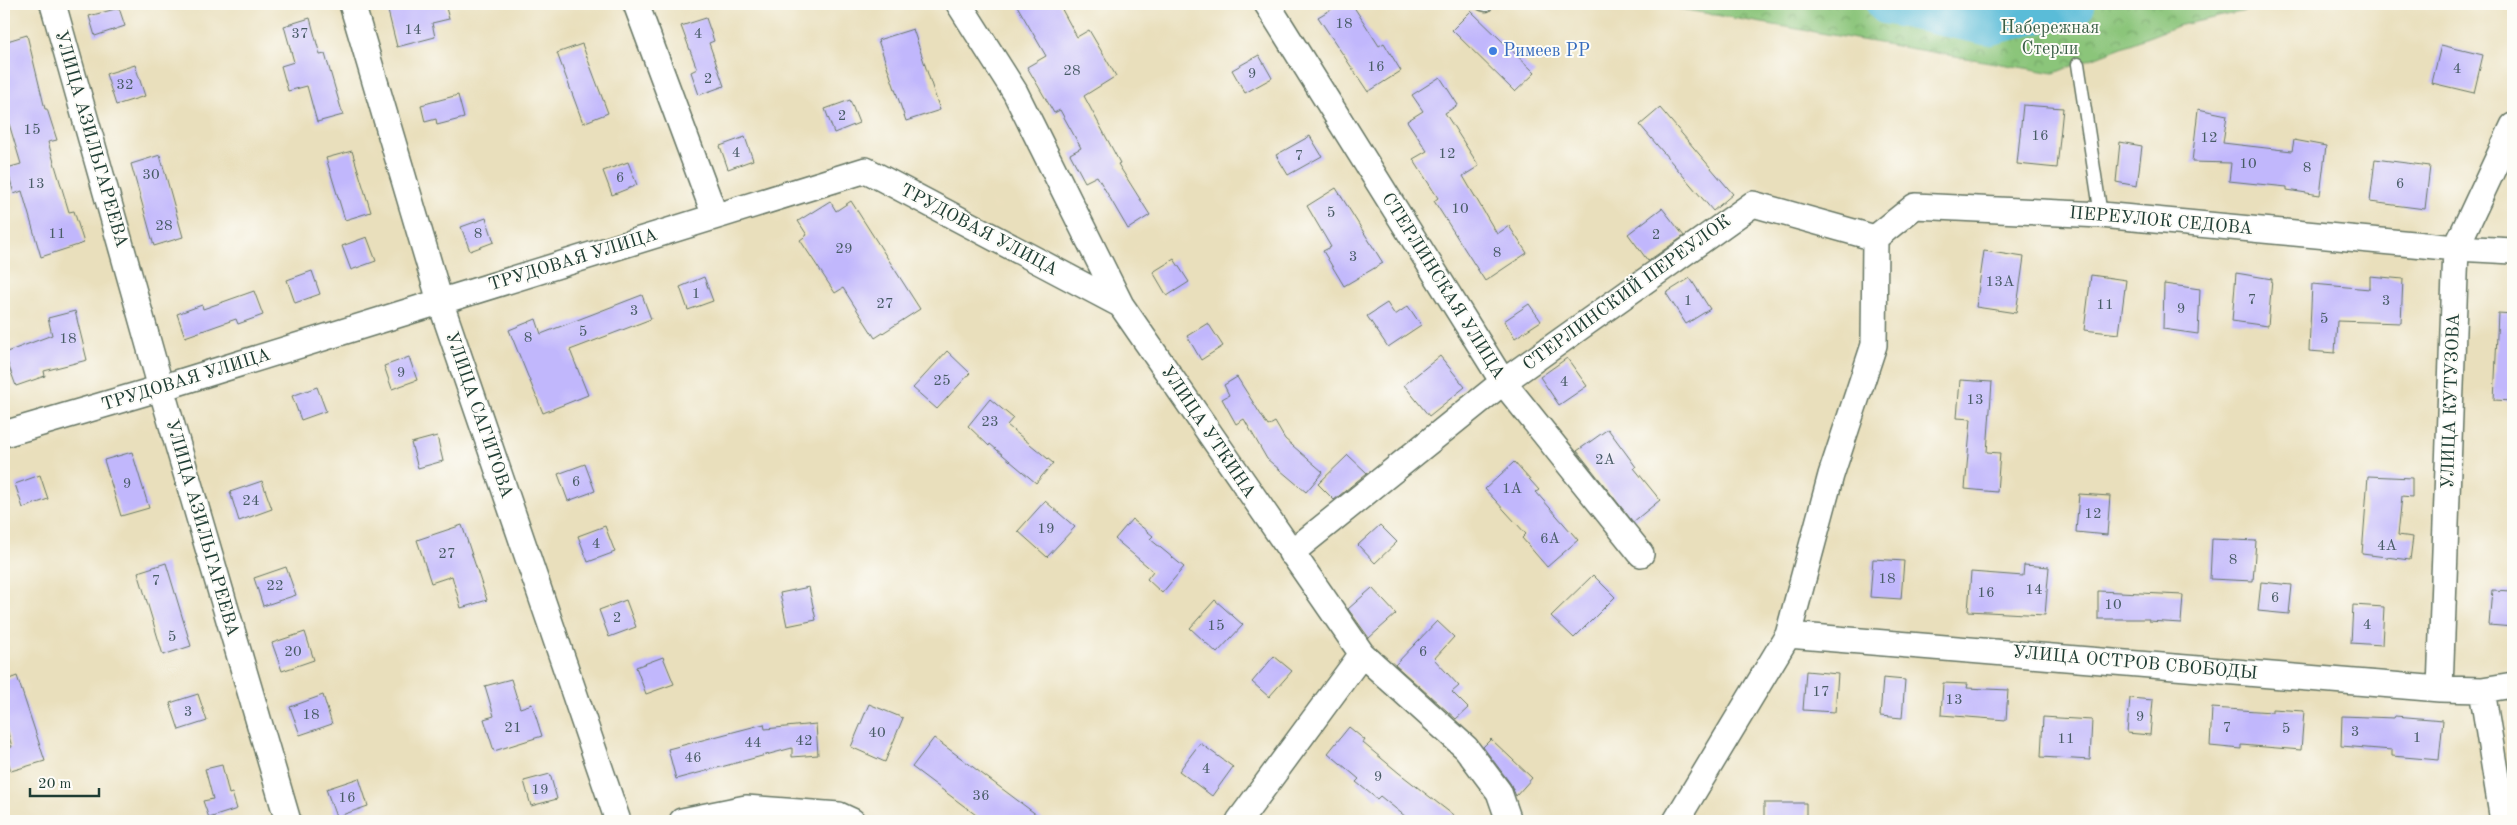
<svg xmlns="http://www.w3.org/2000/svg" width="2517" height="825" font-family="'Old Standard TT',serif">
<defs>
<pattern id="park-crowns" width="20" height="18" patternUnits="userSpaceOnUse" patternTransform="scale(1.25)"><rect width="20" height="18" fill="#8bc57a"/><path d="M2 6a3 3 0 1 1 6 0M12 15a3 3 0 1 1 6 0" fill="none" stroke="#71a165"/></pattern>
</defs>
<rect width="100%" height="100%" fill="#fdfcf7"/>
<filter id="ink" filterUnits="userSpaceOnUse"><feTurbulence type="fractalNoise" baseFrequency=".02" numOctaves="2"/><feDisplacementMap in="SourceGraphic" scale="10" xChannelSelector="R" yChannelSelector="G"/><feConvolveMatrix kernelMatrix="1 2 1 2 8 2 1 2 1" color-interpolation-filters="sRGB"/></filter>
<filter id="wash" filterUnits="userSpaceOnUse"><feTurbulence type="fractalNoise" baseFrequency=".0096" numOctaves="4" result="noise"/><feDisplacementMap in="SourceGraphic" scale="20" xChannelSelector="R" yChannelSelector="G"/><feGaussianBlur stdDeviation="1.12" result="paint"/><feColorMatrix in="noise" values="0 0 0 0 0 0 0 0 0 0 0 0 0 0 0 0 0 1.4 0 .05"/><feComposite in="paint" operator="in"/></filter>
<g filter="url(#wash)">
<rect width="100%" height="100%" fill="#e9dfbc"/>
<path fill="url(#park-crowns)" stroke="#558157" d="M1651 4H2277L2177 26 2054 73Z"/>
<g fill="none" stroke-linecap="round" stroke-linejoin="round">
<path stroke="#5abcd8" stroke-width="41" d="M1887 4 1988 25 2075 4"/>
</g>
<g id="blocks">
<path fill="#c1b7fc" d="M400 4H445L449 19 432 23 435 37 397 47 387 7Z
M1016 4H1059L1077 37 1089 30 1116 76 1084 96 1120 163 1118 164 1150 215 1128 229 1097 176 1085 182 1070 154 1081 148 1060 110 1054 113 1027 67 1046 56Z
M1340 4H1352L1379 46 1384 43 1401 71 1368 92 1318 17Z
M119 8 125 26 95 36 89 16Z
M1471 11 1535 73 1515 92 1452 30Z
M310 18 320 55 325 54 343 115 317 122 307 86 288 91 281 66 294 62 284 26Z
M706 18 714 41 709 43 724 86 699 95 691 72 697 69 681 26Z
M913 29 940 110 906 121 878 40Z
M27 35 45 109H47L57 140 48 142 69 212 74 211 84 243 41 257 22 191 14 194 7 168 21 164 4 107V42Z
M582 44 608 113 583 123 557 53Z
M2441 45 2483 55 2474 93 2432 83Z
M1259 55 1272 78 1245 93 1232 70Z
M135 65 145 96 116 105 106 74Z
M1440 77 1458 105 1445 113 1479 166 1463 176 1497 234 1509 226 1527 253 1485 281 1434 201 1438 198 1413 159 1427 151 1407 121 1423 111 1412 95Z
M458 95 464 118 437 125 436 119 425 122 421 105Z
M850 100 859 123 834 133 825 109Z
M2023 105 2063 108 2057 168 2017 164Z
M1660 108 1733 194 1713 211 1640 125Z
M2198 109 2227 115 2223 143 2292 151 2294 140 2326 146 2320 195 2287 190V187L2229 181 2231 163 2192 162Z
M1310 136 1322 156 1288 175 1276 155Z
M745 137 753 160 728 169 720 146Z
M2120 142 2142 146 2137 186 2116 182Z
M352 151 371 212 345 220 326 158Z
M160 155 183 237 154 246 131 164Z
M2375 159 2430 166 2425 209 2370 202Z
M628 162 637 185 612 195 603 171Z
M1336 188 1383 263 1344 286 1323 251 1331 247 1307 206Z
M830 201 836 211 851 201 920 309 875 338 843 288 835 293 800 240 807 235 798 221Z
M1662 208 1684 236 1648 261 1628 234Z
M486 218 494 242 470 251 461 227Z
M367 237 376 261 351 270 342 246Z
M1984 251 2024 257 2016 313 1976 307Z
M1174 259 1189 282 1167 296 1153 272Z
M312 271 320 294 295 303 287 280Z
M2236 273 2272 279 2268 326 2232 321Z
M2091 275 2126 280 2119 334 2084 330Z
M2370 276 2403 279 2401 323 2337 321 2335 353 2309 351 2312 284 2370 289Z
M704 277 713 301 688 310 680 287Z
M1690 278 1710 309 1686 324 1666 293Z
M2164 284 2200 289 2198 334 2163 329Z
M254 291 263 315 238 324 236 319 185 337 177 314 202 305 203 309Z
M642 295 651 319 570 350 588 395 543 413 509 330 536 319 541 334Z
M1387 303 1395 315 1408 306 1421 325 1388 347 1367 316Z
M1529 304 1541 321 1515 338 1504 321Z
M75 311 87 360 44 371 45 376 16 386 4 353 52 335 48 318Z
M2498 313 2513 314V401L2494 400Z
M1208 323 1223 346 1201 360 1187 336Z
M947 351 970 373 937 409 913 388Z
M1440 356 1465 387 1429 416 1404 385Z
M409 357 417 380 392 389 384 366Z
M1567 358 1587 386 1559 405 1540 377Z
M1237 377 1268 426 1275 422 1285 439 1323 472 1306 492 1267 459 1244 419 1236 424 1222 399 1229 395 1224 385Z
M1960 380 1992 382 1987 452 2000 453 1997 492 1965 489 1971 419 1957 418Z
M317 387 326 411 301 420 292 396Z
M990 399 1013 418 1007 425 1053 463 1036 483 990 444 989 446 968 426Z
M1608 429 1636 467 1634 468 1660 500 1633 522 1577 451Z
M437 436 443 461 418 468 411 443Z
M132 452 149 508 121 516 104 460Z
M1348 455 1367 473 1334 500 1318 484Z
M1514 462 1539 490 1536 492 1578 540 1547 567 1522 538 1526 534 1485 489Z
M585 464 595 491 568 501 558 474Z
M40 475 48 499 23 508 15 484Z
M2368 476 2412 478V497L2402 496 2398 535 2413 537 2410 560 2362 554Z
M262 481 272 509 239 521 230 492Z
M2079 494 2110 496 2107 535 2076 532Z
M1045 501 1075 527 1047 557 1018 531Z
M1132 519 1153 536 1150 539 1184 567 1162 593 1147 579 1153 571 1115 539Z
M462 525 487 600 461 608 452 576 431 583 417 540Z
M1380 525 1397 542 1375 563 1358 545Z
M605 526 615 552 588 562 578 536Z
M2212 539 2256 541 2253 581 2210 579Z
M1873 559 1904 561 1901 599 1870 597Z
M166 563 191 646 163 655 138 572Z
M2024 565 2049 567 2045 615 1968 611 1971 572 2023 576Z
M286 567 296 595 263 606 254 578Z
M1593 575 1615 597 1574 638 1551 616Z
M2261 582 2292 585 2289 614 2258 611Z
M809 587 816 620 787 626 780 593Z
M1372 588 1396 614 1369 638 1348 609Z
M2492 590 2513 591V627L2489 625Z
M2098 591 2183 595 2181 623 2149 621V619H2098Z
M626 600 636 627 609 637 599 610Z
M1215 600 1243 625 1217 653 1190 628Z
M2353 605 2384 607 2382 645 2351 643Z
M1437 621 1454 637 1434 659 1459 686 1452 692 1468 708 1456 719 1395 665Z
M305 632 314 660 282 671 272 643Z
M1274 656 1292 671 1269 697 1252 682Z
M663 657 674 684 646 694 636 667Z
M1806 671 1838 674 1835 712 1803 710Z
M17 676 45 761 11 771 4 749 12 747 4 719V681Z
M1883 678 1905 680 1902 718 1880 716Z
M511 679 520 708 532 704 542 736 494 751 484 719 494 716 485 686Z
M1943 683 1968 684 1967 688 2008 690 2006 720 1941 715Z
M198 694 207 721 179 730 170 703Z
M323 695 332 724 300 735 290 707Z
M2130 698 2153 700 2150 735 2127 733Z
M869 704 903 718 885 762 851 747Z
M2212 708 2272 712V709L2304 711 2301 750 2241 745V749L2210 746Z
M2342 716 2394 718 2395 716 2443 720 2439 760 2392 756V750L2341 746Z
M2043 717 2092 720 2090 760 2041 757Z
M764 724 765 729 816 724 818 755 792 757V748L676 779 668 749Z
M1349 727 1365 740 1363 743 1399 773 1461 821H1411L1380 796 1377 799 1356 782 1359 779 1328 753Z
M934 738 969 764 1045 821H984L912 767Z
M1491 739 1532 778 1516 796 1510 783 1483 747Z
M1200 743 1233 767 1212 796 1179 771Z
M222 765 229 794 232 793 237 809 209 818 203 801 213 799 205 769Z
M550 774 557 799 531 806 524 781Z
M359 778 368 806 336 817 326 789Z
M1764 803H1806V821H1764Z"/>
</g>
</g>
<g filter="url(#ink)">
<use href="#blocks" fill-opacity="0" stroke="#667664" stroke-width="1"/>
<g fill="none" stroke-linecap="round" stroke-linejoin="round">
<g stroke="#667664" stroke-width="15">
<path id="lane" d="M1482 4 1486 5
M2078 64 2101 215"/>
</g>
<g stroke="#667664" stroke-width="28">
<path id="street" d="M53 4 161 388 288 821
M352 4 440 301 618 821
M636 4 715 216
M959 4 1015 92 1121 305 1362 654 1466 748 1499 792 1509 821
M1267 4 1503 382 1641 554
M1875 238 1915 206 2101 215 2456 248 2513 251
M4 434 161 388 866 170 1121 305
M1291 553 1503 382 1753 204 1875 238
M1788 635 2440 689 2482 690 2513 685
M2440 689 2456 248 2513 126
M2482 690 2503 821
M682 821 746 808 839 815 852 821
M1239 821 1362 654
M1676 821 1788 635 1831 475 1874 345 1875 238"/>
</g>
<use href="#lane" stroke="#fff" stroke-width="12"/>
<use href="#street" stroke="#fff" stroke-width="25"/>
</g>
</g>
<circle fill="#3f7fe0" stroke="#fdfcf7" stroke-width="2" cx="1493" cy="51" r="5"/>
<g text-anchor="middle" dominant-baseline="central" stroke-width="4" stroke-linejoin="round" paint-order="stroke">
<g font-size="15" fill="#485c66">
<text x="1344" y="24">18</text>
<text x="413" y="30">14</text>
<text x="300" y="34">37</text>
<text x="698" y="34">4</text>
<text x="1376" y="67">16</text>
<text x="2457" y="69">4</text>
<text x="1072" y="71">28</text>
<text x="1252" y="74">9</text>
<text x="708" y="79">2</text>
<text x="125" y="85">32</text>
<text x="842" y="116">2</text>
<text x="32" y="130">15</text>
<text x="2040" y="136">16</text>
<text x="2209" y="138">12</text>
<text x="736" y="153">4</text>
<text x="1447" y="154">12</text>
<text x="1299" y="156">7</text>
<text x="2248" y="164">10</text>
<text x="2307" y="168">8</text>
<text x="151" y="175">30</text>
<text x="620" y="178">6</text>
<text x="36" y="184">13</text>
<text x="2400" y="184">6</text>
<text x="1460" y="209">10</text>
<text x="1331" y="213">5</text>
<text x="164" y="226">28</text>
<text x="57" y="234">11</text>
<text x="478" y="234">8</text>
<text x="1656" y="235">2</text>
<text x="844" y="249">29</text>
<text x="1497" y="253">8</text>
<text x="1353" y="257">3</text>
<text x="2000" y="282">13А</text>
<text x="696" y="294">1</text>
<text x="2252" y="300">7</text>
<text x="1688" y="301">1</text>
<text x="2386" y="301">3</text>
<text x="885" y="304">27</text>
<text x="2105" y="305">11</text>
<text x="2181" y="309">9</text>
<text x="634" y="311">3</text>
<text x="2324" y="319">5</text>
<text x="583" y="332">5</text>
<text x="528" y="338">8</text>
<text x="68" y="339">18</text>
<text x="401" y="373">9</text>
<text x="942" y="381">25</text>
<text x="1564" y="382">4</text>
<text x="1975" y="400">13</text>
<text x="990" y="422">23</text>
<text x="1605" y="460">2А</text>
<text x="576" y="482">6</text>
<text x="127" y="484">9</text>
<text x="1512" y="489">1А</text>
<text x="251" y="501">24</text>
<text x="2093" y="514">12</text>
<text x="1046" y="529">19</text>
<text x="1550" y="539">6А</text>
<text x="596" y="544">4</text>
<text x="2387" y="546">4А</text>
<text x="447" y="554">27</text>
<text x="2233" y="560">8</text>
<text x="1887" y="579">18</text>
<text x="156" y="581">7</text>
<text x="275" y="586">22</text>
<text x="2034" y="590">14</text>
<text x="1986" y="593">16</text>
<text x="2275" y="598">6</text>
<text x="2113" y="605">10</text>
<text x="617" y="618">2</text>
<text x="2367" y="625">4</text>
<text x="1216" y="626">15</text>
<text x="172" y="637">5</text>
<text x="293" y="652">20</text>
<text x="1423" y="652">6</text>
<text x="1821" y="692">17</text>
<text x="1954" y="700">13</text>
<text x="188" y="712">3</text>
<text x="311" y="715">18</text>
<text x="2140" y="717">9</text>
<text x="513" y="728">21</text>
<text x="2227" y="728">7</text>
<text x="2286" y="729">5</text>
<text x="2355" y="732">3</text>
<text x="877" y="733">40</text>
<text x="2417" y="738">1</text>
<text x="2066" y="739">11</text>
<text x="804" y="741">42</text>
<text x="753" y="743">44</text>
<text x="693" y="758">46</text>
<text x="1206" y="769">4</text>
<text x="1378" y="777">9</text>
<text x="540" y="790">19</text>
<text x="981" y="796">36</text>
<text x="347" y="798">16</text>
</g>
<g font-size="18" fill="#3a5f46" stroke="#fdfcf7">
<text x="2050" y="28">Набережная<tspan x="2050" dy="21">Стерли</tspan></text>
</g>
<g font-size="18" fill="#366cbe" stroke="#fdfcf7" text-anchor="start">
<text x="1503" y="51">Римеев РР</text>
</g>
<g font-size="18" fill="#1f3d34" stroke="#fdfcf7">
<text transform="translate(91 139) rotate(74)">УЛИЦА АЗИЛЬГАРЕЕВА</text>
<text transform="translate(2161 221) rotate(5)">ПЕРЕУЛОК СЕДОВА</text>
<text transform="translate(979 230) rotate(28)">ТРУДОВАЯ УЛИЦА</text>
<text transform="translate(573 260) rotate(-17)">ТРУДОВАЯ УЛИЦА</text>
<text transform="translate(1443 286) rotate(58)">СТЕРЛИНСКАЯ УЛИЦА</text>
<text transform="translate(1627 293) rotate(-36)">СТЕРЛИНСКИЙ ПЕРЕУЛОК</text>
<text transform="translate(186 380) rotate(-17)">ТРУДОВАЯ УЛИЦА</text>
<text transform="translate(2451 401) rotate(-88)">УЛИЦА КУТУЗОВА</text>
<text transform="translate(479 415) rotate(71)">УЛИЦА САГИТОВА</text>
<text transform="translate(1208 432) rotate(56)">УЛИЦА УТКИНА</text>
<text transform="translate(202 528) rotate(74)">УЛИЦА АЗИЛЬГАРЕЕВА</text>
<text transform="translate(2135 663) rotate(5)">УЛИЦА ОСТРОВ СВОБОДЫ</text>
</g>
</g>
<rect width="2517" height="825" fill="none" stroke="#fdfcf7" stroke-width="20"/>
<path d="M30 788v8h69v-8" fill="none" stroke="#1f3d34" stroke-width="2.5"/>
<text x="38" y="788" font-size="15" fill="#1f3d34" stroke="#fdfcf7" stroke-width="4" paint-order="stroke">20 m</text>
</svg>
